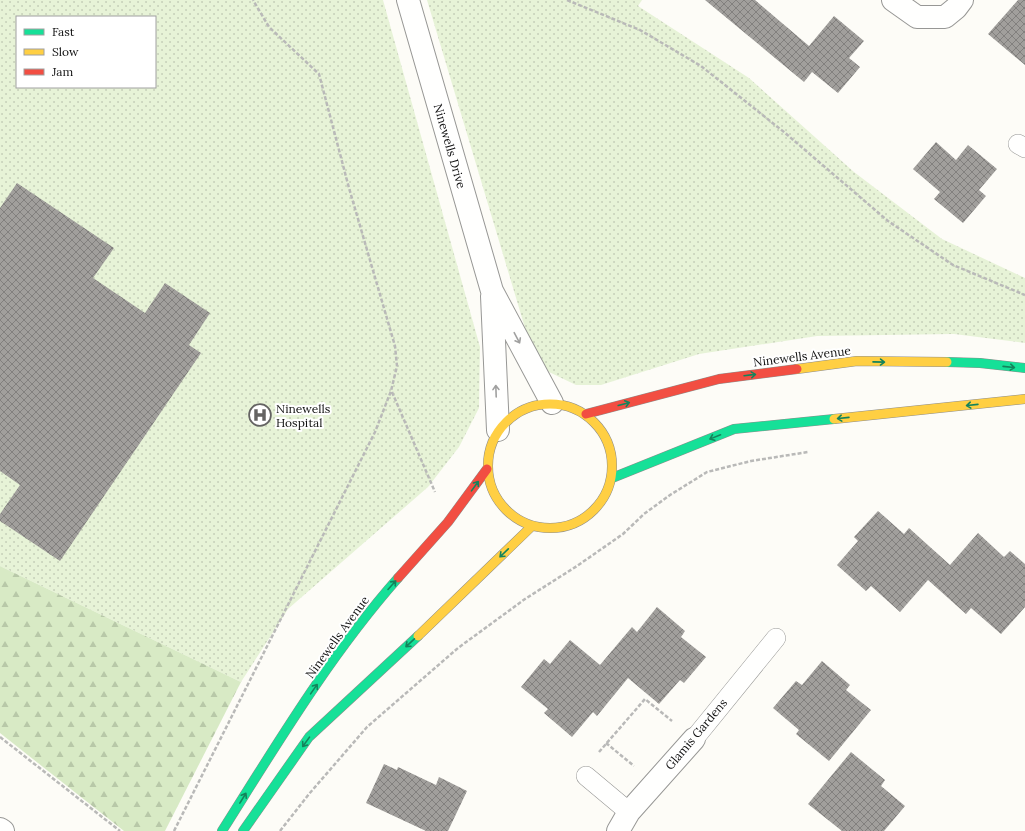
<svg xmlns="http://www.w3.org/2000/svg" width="1025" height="831" font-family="Lora,serif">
<defs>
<pattern id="grass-dots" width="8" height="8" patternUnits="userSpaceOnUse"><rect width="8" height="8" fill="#e7f3d7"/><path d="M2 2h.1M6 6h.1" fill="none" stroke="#c5cfb8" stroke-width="1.8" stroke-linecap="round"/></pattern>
<pattern id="forest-firs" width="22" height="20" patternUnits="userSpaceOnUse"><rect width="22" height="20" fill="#d8eac5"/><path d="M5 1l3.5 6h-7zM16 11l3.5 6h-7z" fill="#b8c8a8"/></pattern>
<pattern id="building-cross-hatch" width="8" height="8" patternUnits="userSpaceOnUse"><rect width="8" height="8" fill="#a19f9c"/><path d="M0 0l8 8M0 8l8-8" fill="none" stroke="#82807e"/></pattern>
</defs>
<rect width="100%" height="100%" fill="#fdfcf7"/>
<path fill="url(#grass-dots)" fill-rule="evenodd" d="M0 0H383L480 347 479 408 459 447 428 487 288 609 241 682 0 566ZM17 17H155V87H17Z
M427 0H642L638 6 749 78 854 172 942 239 1025 278V343L954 334 817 336 699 354 601 385H576L549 372 531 348Z"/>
<path fill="url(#forest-firs)" d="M0 566 241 682 165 831H124L0 733Z"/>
<path fill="url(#building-cross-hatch)" d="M705 0H755L809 46 834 16 864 41 849 58 860 67 838 93 812 72 804 82Z
M1018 0H1025V65L988 34Z
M936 142 956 160 968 145 997 169 979 190 986 196 963 223 934 199 940 192 913 169Z
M17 183 114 248 93 278 145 313 165 283 210 313 189 345 201 353 60 561 0 521V514L20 485 0 471V208Z
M878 511 904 534 909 528 950 565 978 533 1004 557 1010 551 1025 564V607L1001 634 971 608 966 614 928 580 900 612 871 586 866 591 837 565 858 541 854 537Z
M657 607 685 631 681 637 706 657 684 683 680 680 659 704 628 678 597 716 593 712 572 737 544 713 548 709 521 687 544 659 550 664 570 640 600 665 632 627 637 632Z
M822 661 850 685 846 690 871 710 829 761 796 734 799 730 773 708 796 681 802 685Z
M851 752 885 780 881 786 905 806 884 831H842L808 804Z
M384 764 397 770 398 767 436 785 439 777 467 791 448 831H426L366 803Z"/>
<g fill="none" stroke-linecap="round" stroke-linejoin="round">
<g stroke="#979795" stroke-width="20">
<path id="lane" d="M1018 144 1025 148
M694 739 776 638
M586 776 629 812"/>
</g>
<g stroke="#979795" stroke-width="24">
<path id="street" d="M408 0 492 291 552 403
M893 0 917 17H945L956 8 962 0
M492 296 498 430
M0 829 3 831
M618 831 629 812 694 739"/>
</g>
<g stroke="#8e8d8b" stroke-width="10">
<path id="fast" d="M947 362 980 363 1025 368
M612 478 734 429 834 419
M222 831C277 744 330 655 398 578
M243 831 309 737 418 636"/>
</g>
<g stroke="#8e8d8b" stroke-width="10">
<path id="slow" d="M797 369 857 361 947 362
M488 466a62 62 0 1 1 124 0a62 62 0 1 1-124 0Z
M834 419 1025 399
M418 636 532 526"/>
</g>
<g stroke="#8e8d8b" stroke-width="10">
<path id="jam" d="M586 414 719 379 797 369
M398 578 448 522 487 469"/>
</g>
<path stroke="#b9b9b8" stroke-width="2.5" stroke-dasharray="4 2" stroke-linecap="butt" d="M567 0 640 30 701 66 784 132 888 221 953 265 1025 295
M392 392 435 492
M0 737 120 831
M606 743 634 766
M599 752 645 699 672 721
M174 831 375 432 391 391 397 366 395 346 349 188 319 74 269 27 253 0
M280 831 309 794 367 727 458 648 525 599 577 566 623 534 644 514 670 495 707 472 751 461 808 452"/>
<use href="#lane" stroke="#fffffe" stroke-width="19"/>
<use href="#street" stroke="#fffffe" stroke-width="22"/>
<use href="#fast" stroke="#16e098" stroke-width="9"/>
<use href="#slow" stroke="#ffcf43" stroke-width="9"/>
<use href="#jam" stroke="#f24e42" stroke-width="9"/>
</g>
<defs><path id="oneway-shaft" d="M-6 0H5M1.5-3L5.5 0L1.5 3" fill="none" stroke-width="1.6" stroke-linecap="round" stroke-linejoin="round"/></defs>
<g stroke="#a0a09f">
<use href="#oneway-shaft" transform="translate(517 338) rotate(62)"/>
<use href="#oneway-shaft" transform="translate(496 391) rotate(-92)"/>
</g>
<g stroke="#14835b">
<use href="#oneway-shaft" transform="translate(879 362) rotate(1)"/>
<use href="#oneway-shaft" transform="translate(1009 367) rotate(6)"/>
<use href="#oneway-shaft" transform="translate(750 375) rotate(-7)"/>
<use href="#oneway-shaft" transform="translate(624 404) rotate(-15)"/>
<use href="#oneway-shaft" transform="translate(972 405) rotate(174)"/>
<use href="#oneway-shaft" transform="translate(843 418) rotate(174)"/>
<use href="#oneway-shaft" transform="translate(715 437) rotate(158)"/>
<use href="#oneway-shaft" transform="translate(475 486) rotate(-54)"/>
<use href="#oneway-shaft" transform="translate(504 553) rotate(136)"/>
<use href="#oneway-shaft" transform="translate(392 585) rotate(-48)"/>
<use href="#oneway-shaft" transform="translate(410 643) rotate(137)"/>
<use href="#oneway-shaft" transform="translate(314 689) rotate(-55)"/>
<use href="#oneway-shaft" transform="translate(306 742) rotate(126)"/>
<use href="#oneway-shaft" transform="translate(243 798) rotate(-58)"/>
</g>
<defs>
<g id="hospital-ring" transform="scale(1.15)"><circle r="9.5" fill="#fff" stroke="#646362" stroke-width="1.5"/><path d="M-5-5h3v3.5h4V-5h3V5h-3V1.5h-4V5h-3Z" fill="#646362"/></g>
</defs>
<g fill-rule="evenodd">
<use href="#hospital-ring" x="260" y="415"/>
</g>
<g text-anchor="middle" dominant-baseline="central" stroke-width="4" stroke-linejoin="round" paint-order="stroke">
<g font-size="12" fill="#111" stroke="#fff">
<text transform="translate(450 146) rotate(74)">Ninewells Drive</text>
<text transform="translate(802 356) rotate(-7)">Ninewells Avenue</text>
<text transform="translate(337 637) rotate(-54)">Ninewells Avenue</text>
<text transform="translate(696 734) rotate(-50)">Glamis Gardens</text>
</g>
<g font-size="12" fill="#111" stroke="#fff" text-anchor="start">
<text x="276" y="408">Ninewells<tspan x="276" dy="14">Hospital</tspan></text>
</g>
</g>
<rect x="16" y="16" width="140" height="72" fill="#ffffff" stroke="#a0a0a0"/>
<rect x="24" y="29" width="20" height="6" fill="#16e098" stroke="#a0a0a0"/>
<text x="52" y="36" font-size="12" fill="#111111">Fast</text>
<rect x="24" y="49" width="20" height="6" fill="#ffcf43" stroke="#a0a0a0"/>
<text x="52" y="56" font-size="12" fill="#111111">Slow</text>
<rect x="24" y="69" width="20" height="6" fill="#f24e42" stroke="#a0a0a0"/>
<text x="52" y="76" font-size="12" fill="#111111">Jam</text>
</svg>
